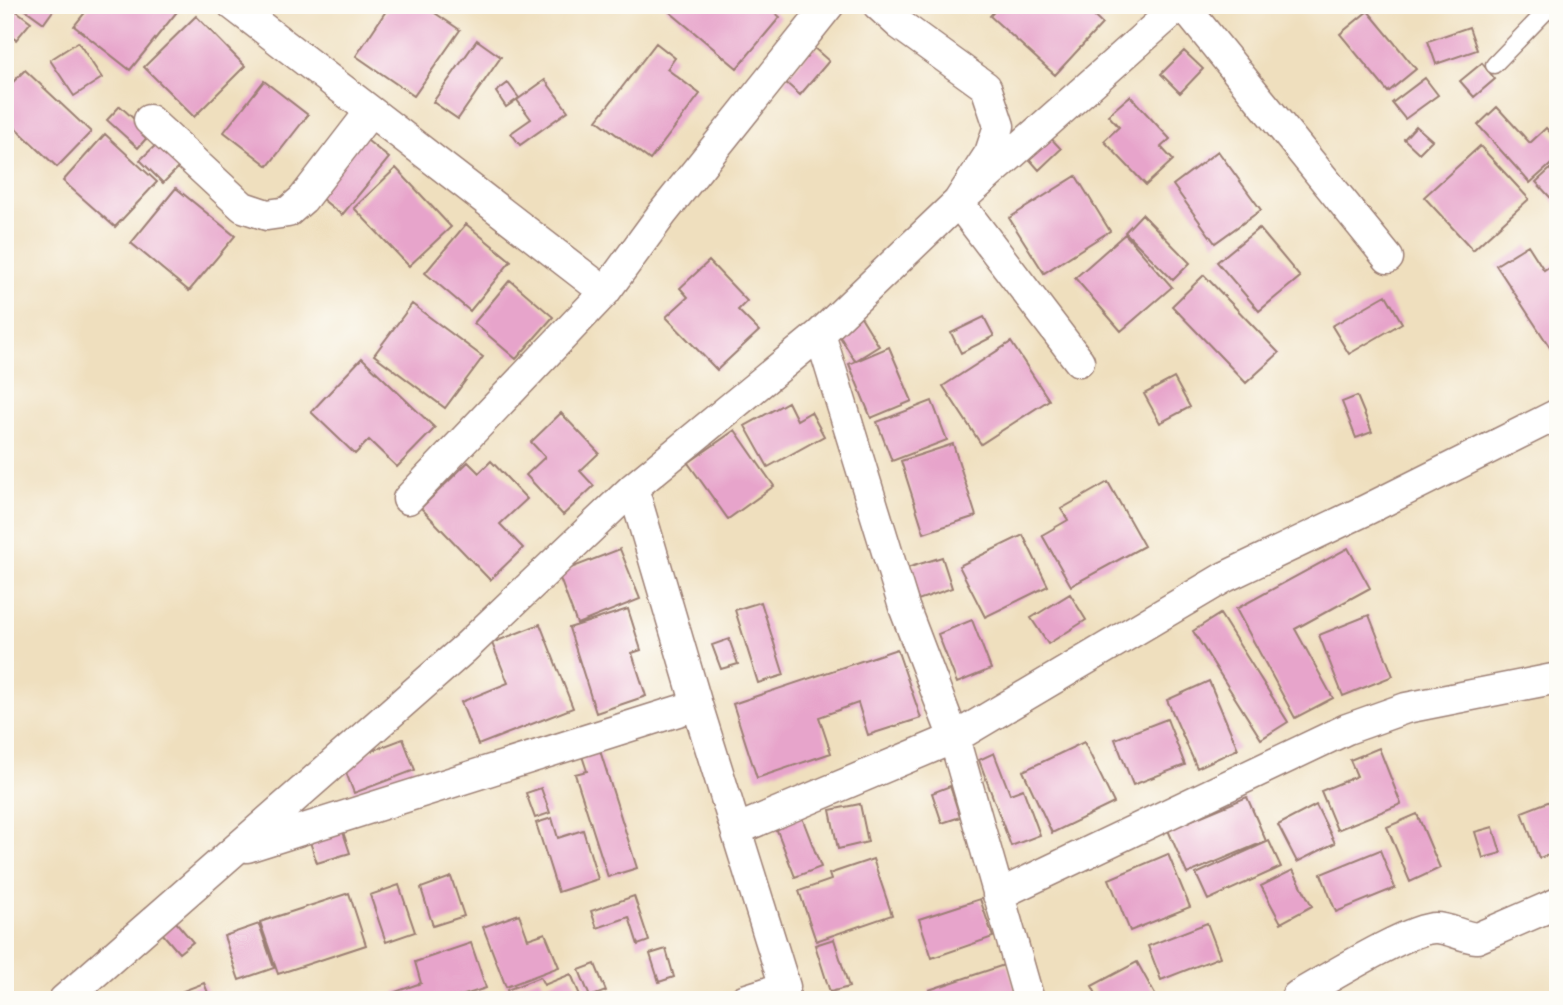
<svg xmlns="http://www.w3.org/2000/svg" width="1563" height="1005" font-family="'Architects Daughter',sans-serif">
<rect width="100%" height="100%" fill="#fdfcf7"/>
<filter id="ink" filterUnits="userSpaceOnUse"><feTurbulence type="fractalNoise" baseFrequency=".0143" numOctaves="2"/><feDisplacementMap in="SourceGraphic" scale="14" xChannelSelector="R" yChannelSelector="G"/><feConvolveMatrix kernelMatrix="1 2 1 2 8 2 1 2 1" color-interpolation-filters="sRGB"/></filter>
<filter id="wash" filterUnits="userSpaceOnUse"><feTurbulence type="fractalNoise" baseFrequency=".00686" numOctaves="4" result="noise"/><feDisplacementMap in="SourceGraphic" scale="28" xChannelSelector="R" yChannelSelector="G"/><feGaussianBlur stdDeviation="1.57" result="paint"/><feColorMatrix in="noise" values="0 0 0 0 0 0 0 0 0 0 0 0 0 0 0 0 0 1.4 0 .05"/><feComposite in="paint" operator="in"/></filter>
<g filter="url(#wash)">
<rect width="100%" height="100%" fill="#efdfbe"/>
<g id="blocks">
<path fill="#e7a4cb" d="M5 5H18L14 9 31 22 16 40 5 32Z
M19 5H57L44 23Z
M91 5H177L180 8 130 70 74 26Z
M390 5H423L460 30 414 96 356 56Z
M667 5H766L780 17 737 68 665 8Z
M1000 5H1082L1102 24 1055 75 990 16Z
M1368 11 1416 69 1388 92 1340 34Z
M196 16 245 66 194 117 144 67Z
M1469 27 1477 50 1436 64 1428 41Z
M477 40 501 57 458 119 433 102Z
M78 42 102 78 74 96 50 60Z
M656 43 675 58 667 69 700 94 650 160 597 120Z
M813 47 829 61 800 95 784 81Z
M1184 51 1203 69 1180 93 1161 74Z
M1482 63 1495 79 1474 97 1460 81Z
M25 70 91 132 57 167 5 118V90Z
M1425 78 1438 95 1405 119 1392 103Z
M545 80 568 111 520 145 511 133 531 119 517 100Z
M264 81 308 115 268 166 224 132Z
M508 83 519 98 506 107 496 92Z
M1130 96 1170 139 1161 147 1173 160 1146 185 1104 141 1119 127 1108 115Z
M120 106 150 134 138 148 107 120Z
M1497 107 1530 143 1546 128 1558 141V158L1530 183 1478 125Z
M1416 126 1432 140 1419 153 1404 139Z
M105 134 157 182 115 227 63 181Z
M1047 134 1061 149 1039 170 1025 154Z
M363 137 389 158 342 215 316 194Z
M160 141 183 163 163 183 140 160Z
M1480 146 1529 199 1473 250 1424 197Z
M1218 151 1261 210 1215 243 1173 185Z
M1558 162V206L1536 182Z
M396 168 451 227 409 266 354 208Z
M1076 176 1110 231 1044 273 1009 218Z
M176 188 235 236 189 291 131 243Z
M1142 214 1190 263 1173 280 1125 232Z
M466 224 511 261 470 311 425 273Z
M1259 228 1300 277 1259 311 1217 262Z
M1125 234 1172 287 1121 331 1075 278Z
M1528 245 1544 270 1558 261V344L1551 349 1496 265Z
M709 261 747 301 738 310 759 331 717 370 666 317 688 297 680 288Z
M1204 275 1279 353 1246 383 1172 306Z
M510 280 553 317 516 359 474 323Z
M1386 295 1402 323 1349 354 1332 326Z
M412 304 483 357 445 408 374 355Z
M860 315 879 346 855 361 836 330Z
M984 317 994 336 961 353 951 333Z
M1011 342 1049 400 981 444 943 386Z
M889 347 912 401 871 418 849 364Z
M362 358 435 428 397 467 369 440 355 454 311 412Z
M1174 378 1190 407 1160 423 1144 394Z
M1357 396 1372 432 1356 438 1342 402Z
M932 401 947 440 892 461 877 422Z
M788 402 797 420 811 412 824 436 768 467 745 426Z
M561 413 599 453 580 471 594 486 563 515 526 475 545 457 531 442Z
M735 430 774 486 728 519 688 463Z
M953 444 976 516 924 533 901 461Z
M491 461 527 499 500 524 523 548 490 580 421 508 468 462 479 473Z
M1108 482 1144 546 1071 586 1042 535 1068 520 1061 509Z
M1023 535 1048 586 985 617 959 566Z
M1348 548 1370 588 1295 629 1333 698 1295 718 1236 609Z
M620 549 640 599 577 624 558 573Z
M942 557 952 588 918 600 907 568Z
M1070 594 1086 620 1048 644 1031 618Z
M761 602 784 675 758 683 735 610Z
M628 609 641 650 632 653 646 696 596 713 569 628Z
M1220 614 1288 722 1261 739 1193 631Z
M1369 615 1393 676 1343 696 1319 635Z
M972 620 991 669 957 683 938 634Z
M540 624 573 708 478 745 461 702 508 683 492 643Z
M729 639 738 664 721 669 712 645Z
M897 649 921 718 868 735 858 703 819 717 831 753 757 778 733 704Z
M1209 681 1238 749 1197 768 1167 700Z
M1167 719 1185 765 1133 785 1115 739Z
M403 739 415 770 354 793 342 762Z
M597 741 637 868 608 877 575 774 587 771 579 747Z
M1084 742 1114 803 1052 833 1023 771Z
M1379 748 1401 804 1337 830 1321 791 1357 776 1350 760Z
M994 753 1010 794 1023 789 1040 835 1011 846 979 760Z
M950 786 960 817 942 823 932 793Z
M541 788 550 813 535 818 526 793Z
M1247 797 1266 841 1187 874 1168 830Z
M1558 798V852L1539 858 1522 812Z
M860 804 868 842 838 849 830 810Z
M1316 805 1335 843 1297 862 1278 825Z
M1417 814 1440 868 1410 882 1387 827Z
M801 815 821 867 795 877 775 825Z
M552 818 558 838 583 830 598 879 558 892 536 823Z
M1493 827 1501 853 1483 858 1475 832Z
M343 832 350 853 317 863 310 842Z
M1269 841 1281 867 1208 900 1196 874Z
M1380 850 1395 888 1336 912 1321 874Z
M1168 854 1190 907 1130 931 1109 879Z
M873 859 892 915 816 941 799 891 831 880 829 874Z
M1293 870 1312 906 1281 923 1261 886Z
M451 877 464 916 433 926 421 888Z
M399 885 415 932 386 942 370 895Z
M349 893 366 945 278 974 260 922Z
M634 896 649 941 638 945 629 917 597 928 591 911Z
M980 899 993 937 932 958 919 919Z
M169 914 193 942 179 953 156 926Z
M519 914 528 939 545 933 559 967 506 987 483 927Z
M1207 923 1220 957 1161 980 1148 946Z
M259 924 274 968 239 980 224 936Z
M834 939 849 987 830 992 815 945Z
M471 943 486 988 449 1000H398L395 992 421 983 415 962Z
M666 949 674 977 659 982 650 954Z
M1137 962 1158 1000H1099L1092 986Z
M595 964 606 991 590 997 579 970Z
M1007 964 1019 1000H932L929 990Z
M571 974 582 1000H511L507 990 540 977 544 985Z
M204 983 211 1000H186L183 991Z"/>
</g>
</g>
<g filter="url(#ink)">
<use href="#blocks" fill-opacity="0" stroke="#9c7f74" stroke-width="2"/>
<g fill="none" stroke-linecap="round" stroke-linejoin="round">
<g stroke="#9c7f74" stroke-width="19">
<path id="lane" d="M1494 65 1552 5"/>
</g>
<g stroke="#9c7f74" stroke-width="33">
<path id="street" d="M233 5 605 292 662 214 829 5
M1183 5 1388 258
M149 120 243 207 267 215 288 212 303 199 370 112
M820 334 904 607 954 738 1029 1000
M1079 361 958 202 1180 5
M633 488 697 705 785 987 744 1000
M408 499 605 292
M736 830 954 738 1225 577 1368 509 1558 414
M247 847 697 705
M998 895 1347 729 1406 708 1558 678
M64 1000 465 648 633 488 820 334 958 202 990 153 999 126 986 87 899 24 878 5
M1295 1000 1297 996C1324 981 1409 928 1435 928 1449 928 1463 937 1477 938L1558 903"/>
</g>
<use href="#lane" stroke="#fff" stroke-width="16"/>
<use href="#street" stroke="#fff" stroke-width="30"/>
</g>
</g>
<rect width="1563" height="1005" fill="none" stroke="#fdfcf7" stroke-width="28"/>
</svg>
